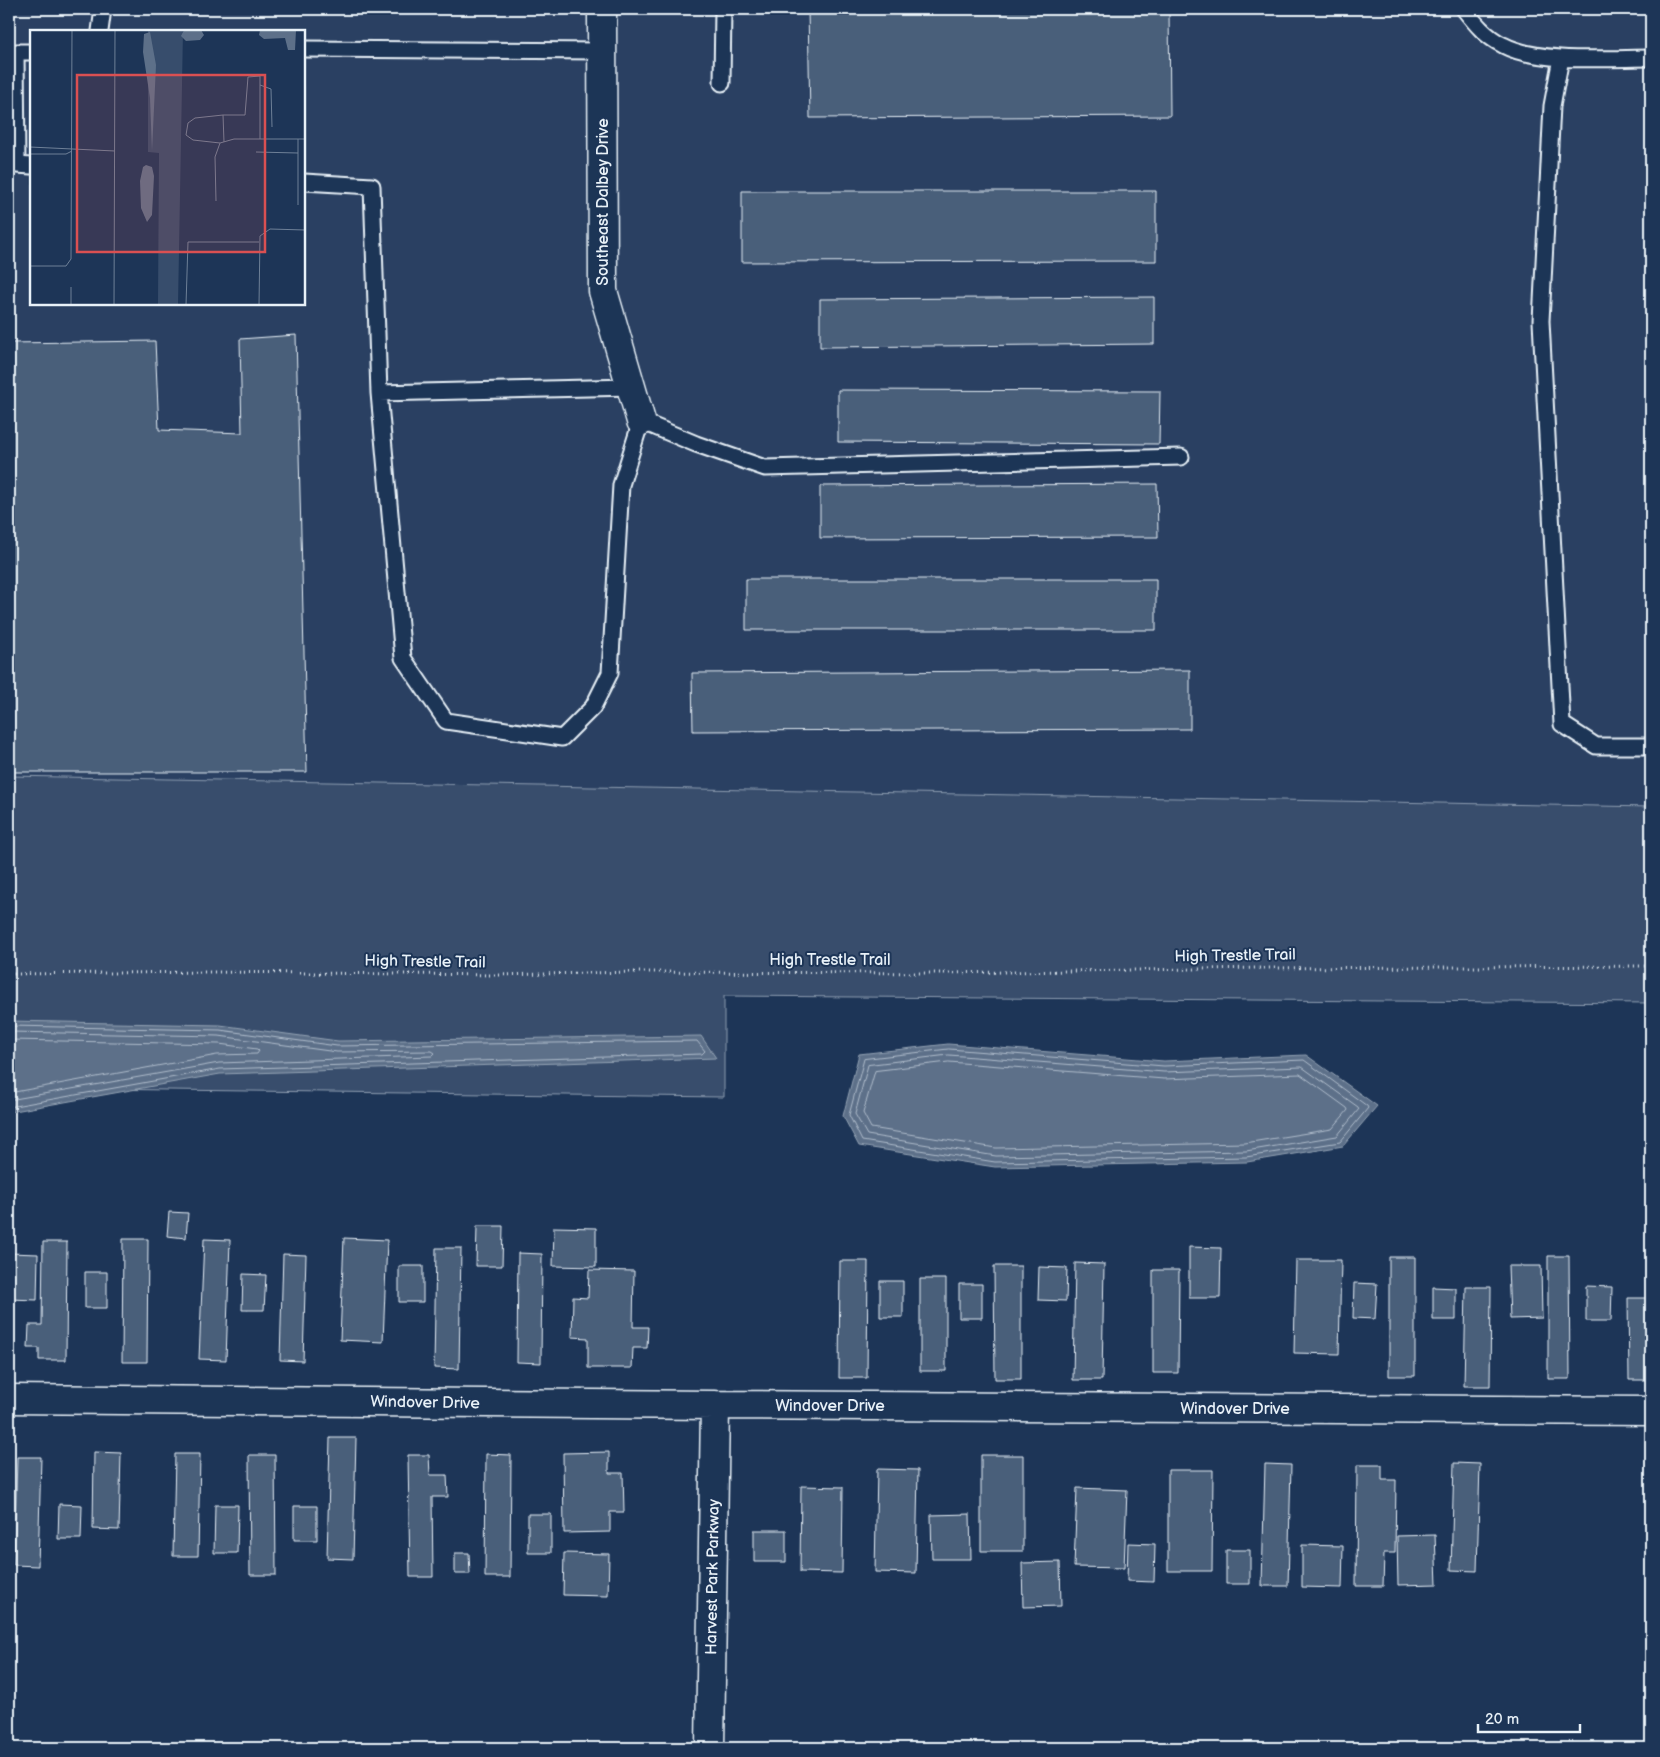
<svg xmlns="http://www.w3.org/2000/svg" width="1660" height="1757" font-family="'Balsamiq Sans',sans-serif">
<rect width="100%" height="100%" fill="#1d3557"/>
<filter id="ink" filterUnits="userSpaceOnUse"><feTurbulence type="fractalNoise" baseFrequency=".02" numOctaves="2"/><feDisplacementMap in="SourceGraphic" scale="10" xChannelSelector="R" yChannelSelector="G"/><feConvolveMatrix kernelMatrix="1 2 1 2 8 2 1 2 1" color-interpolation-filters="sRGB"/></filter>
<g filter="url(#ink)">
<path fill="#2a4162" fill-rule="evenodd" d="M9 9H1651V807L9 776ZM31 31H304V304H31Z"/>
<path fill="#374d6c" stroke="#909fb2" d="M9 776 1651 807V1003L724 996V1097L9 1088Z"/>
<path fill="#5d7089" stroke="#95a4b5" d="M9 1021 220 1025 338 1041 701 1036 716 1058 220 1074 9 1112Z
M948 1044 1164 1061 1306 1055 1377 1106 1343 1146 1247 1162 995 1167 859 1146 843 1116 859 1054Z"/>
<g fill="none" stroke-linecap="round" stroke-linejoin="round">
<path stroke="#b0bdcc" stroke-width="1" d="M9 1026 220 1030 337 1046 697 1041 705 1051 702 1054 220 1069 9 1107
M9 1032 219 1036 337 1052 432 1051 435 1053 432 1056 219 1063 9 1100
M9 1040 219 1044 257 1049 259 1051 257 1054 217 1055 9 1093
M949 1049 1164 1066 1304 1060 1367 1106 1368 1108 1340 1142 1246 1157 995 1162 862 1141 849 1115 864 1059Z
M949 1055 1164 1072 1302 1067 1358 1107 1359 1109 1337 1136 1246 1151 996 1156 867 1135 855 1114 868 1065Z
M949 1062 1164 1079 1300 1074 1347 1108 1348 1110 1332 1129 1245 1143 996 1148 871 1128 863 1113 875 1071Z"/>
</g>
<path fill="#495e7a" stroke="#e8f1f8" d="M808 9H1169L1170 116 810 118Z
M742 191H1156V261L742 262Z
M1650 234H1651V367Z
M1154 297V344L820 347V299Z
M296 335 307 772H9V343L155 341 159 430 242 433 240 339Z
M838 390 1160 391 1159 444 838 442Z
M1157 484 1158 537 820 538V486Z
M746 579H1156V630H746Z
M1190 670V729L693 731 692 673Z
M169 1212 188 1213 186 1238 167 1236Z
M477 1226H503L502 1266H476Z
M554 1227 596 1228V1267L553 1266Z
M344 1238 387 1240 383 1342 340 1340Z
M123 1239H148L147 1362H122Z
M204 1239 230 1240 226 1360 199 1359Z
M43 1242H67L66 1360H39V1348H28L29 1325H42Z
M1189 1247 1221 1248 1220 1298H1189Z
M436 1248H461L459 1369 434 1368Z
M9 1253 38 1254 37 1300 9 1299Z
M518 1253 542 1254 541 1363 517 1362Z
M283 1254 306 1255 303 1361 280 1360Z
M1548 1256H1569L1570 1379H1548Z
M1389 1257H1415V1376H1389Z
M1296 1260H1341L1339 1354 1294 1353Z
M840 1261H868L867 1378H839Z
M1075 1263 1104 1264 1102 1380H1073Z
M399 1266H423V1302H399Z
M994 1266H1021V1379H995Z
M1508 1266H1541L1542 1318 1510 1319Z
M1039 1267 1067 1268 1066 1301 1038 1300Z
M589 1270 634 1271 633 1327H648L647 1348H633L632 1368H588V1338L572 1337 573 1297 588 1298Z
M1153 1270H1179L1178 1373H1153Z
M85 1272H107V1308H85Z
M243 1274 266 1275 264 1310H242Z
M920 1279H946V1371H920Z
M880 1281H903V1317H880Z
M1354 1283 1377 1284 1375 1319 1353 1318Z
M959 1284H982V1318H959Z
M1586 1286 1612 1287 1611 1321H1586Z
M1433 1287 1456 1288V1320H1433Z
M1466 1287H1491L1490 1386H1464Z
M1628 1298H1651V1380H1629Z
M330 1438H356L353 1559 327 1558Z
M94 1452 121 1453 119 1530 93 1529Z
M609 1452V1473H623L624 1512H610V1532L564 1533 563 1453Z
M175 1454H200L198 1556H173Z
M486 1454 511 1455 510 1577H485Z
M249 1455H275L276 1575H250Z
M408 1455H429L430 1475H447L448 1497H432L433 1577H410Z
M981 1455H1023V1551H981Z
M17 1457H41L38 1566 14 1565Z
M1454 1463 1480 1464 1477 1571 1451 1570Z
M1265 1464 1291 1465 1288 1586H1262Z
M1357 1465H1382V1480H1396L1395 1553H1384L1383 1586H1356Z
M877 1469 918 1470 916 1573 875 1572Z
M1168 1470H1213L1212 1571H1168Z
M801 1486 843 1487 842 1573 800 1572Z
M1077 1488 1127 1490 1124 1568 1074 1567Z
M59 1504 82 1505 81 1539H58Z
M215 1505H238L237 1553H214Z
M294 1506H317V1540H294Z
M528 1514H551V1553H528Z
M970 1514 971 1559H932L931 1515Z
M754 1530H786V1562H754Z
M1435 1535 1437 1584 1398 1585 1397 1536Z
M1128 1543 1155 1544 1154 1582 1127 1581Z
M1302 1545 1343 1546 1342 1588 1302 1587Z
M1226 1550H1250V1584H1226Z
M455 1553H469L470 1574H455Z
M564 1553 609 1554 608 1596 563 1595Z
M1060 1562 1061 1606 1023 1607 1022 1563Z"/>
<g fill="none" stroke-linecap="round" stroke-linejoin="round">
<g stroke="#e8f1f8" stroke-width="19">
<path id="lane" d="M1464 9C1475 23 1486 37 1503 45 1539 64 1610 58 1651 58
M100 31 103 9
M304 49 602 51
M31 52H16L17 165 31 166
M1561 58 1552 106 1541 321 1562 724 1596 746H1651
M722 83 723 9
M304 182 372 186 379 393 632 387
M379 393 403 658 446 721 562 738 593 707 610 673 621 485 641 421 696 444 765 468 1181 457"/>
</g>
<g stroke="#e8f1f8" stroke-width="31">
<path id="street" d="M602 9 603 291 641 421
M9 1399 715 1405 1651 1411
M710 1748 715 1405"/>
</g>
<path stroke="#e8f1f8" stroke-width="3" stroke-dasharray="1 4" stroke-linecap="butt" d="M9 974 212 972 496 975 633 972 944 973 1260 968 1651 966"/>
<use href="#lane" stroke="#1d3557" stroke-width="15"/>
<use href="#street" stroke="#1d3557" stroke-width="28"/>
</g>
</g>
<g text-anchor="middle" dominant-baseline="central" stroke-width="4" stroke-linejoin="round" paint-order="stroke">
<g font-size="16" fill="#e8f1f8" stroke="#1d3557">
<text transform="translate(603 202) rotate(-90)">Southeast Dalbey Drive</text>
<text transform="translate(1235 956) rotate(-1)">High Trestle Trail</text>
<text x="830" y="960">High Trestle Trail</text>
<text transform="translate(425 962) rotate(1)">High Trestle Trail</text>
<text transform="translate(425 1403) rotate(1)">Windover Drive</text>
<text x="830" y="1406">Windover Drive</text>
<text x="1235" y="1409">Windover Drive</text>
<text transform="translate(713 1577) rotate(-89)">Harvest Park Parkway</text>
</g>
</g>
<g transform="translate(30 30)">
<rect width="275" height="275" fill="#1d3557"/>
<path d="M118 0H153L148 275H128L129 123 118 122Z" fill="#374d6c"/>
<path d="M154 0H171L174 5 170 10 156 11 151 6ZM230 0H266L265 20H258L255 8 234 9 229 5ZM120 2 126 35 122 121 120 68 113 22 114 4ZM116 135 122 137 124 146 122 185 117 192 111 178 110 151 113 137Z" fill="#5d7089"/>
<path fill="none" stroke="#6e8097" stroke-width="1" d="M230 55 241 59 242 97M194 112 193 85H215L218 47 230 46V109M190 113 204 109H275M190 113 163 110 156 105 158 93 165 88 193 85M0 117 85 121M226 122 268 123M0 124H36L42 121M186 171 185 127 190 113M268 175V109M0 236H36L41 229 42 0M41 275V257M84 275 85 0M156 275 158 212H229M229 275 230 206 240 199 275 200"/>
<path fill="#da5052" fill-opacity="0.15" stroke="#da5052" stroke-width="2.5" d="M47 45H235V222H47Z"/>
<rect width="275" height="275" fill="none" stroke="#e8f1f8" stroke-width="2.5"/>
</g>
<rect width="1660" height="1757" fill="none" stroke="#1d3557" stroke-width="30"/>
<rect x="15" y="15" width="1630" height="1727" fill="none" stroke="#e8f1f8" stroke-width="2" filter="url(#ink)"/>
<path d="M1478 1724v8h102v-8" fill="none" stroke="#e8f1f8" stroke-width="2.5"/>
<text x="1485" y="1724" font-size="15" fill="#e8f1f8" stroke="#1d3557" stroke-width="4" paint-order="stroke">20 m</text>
</svg>
